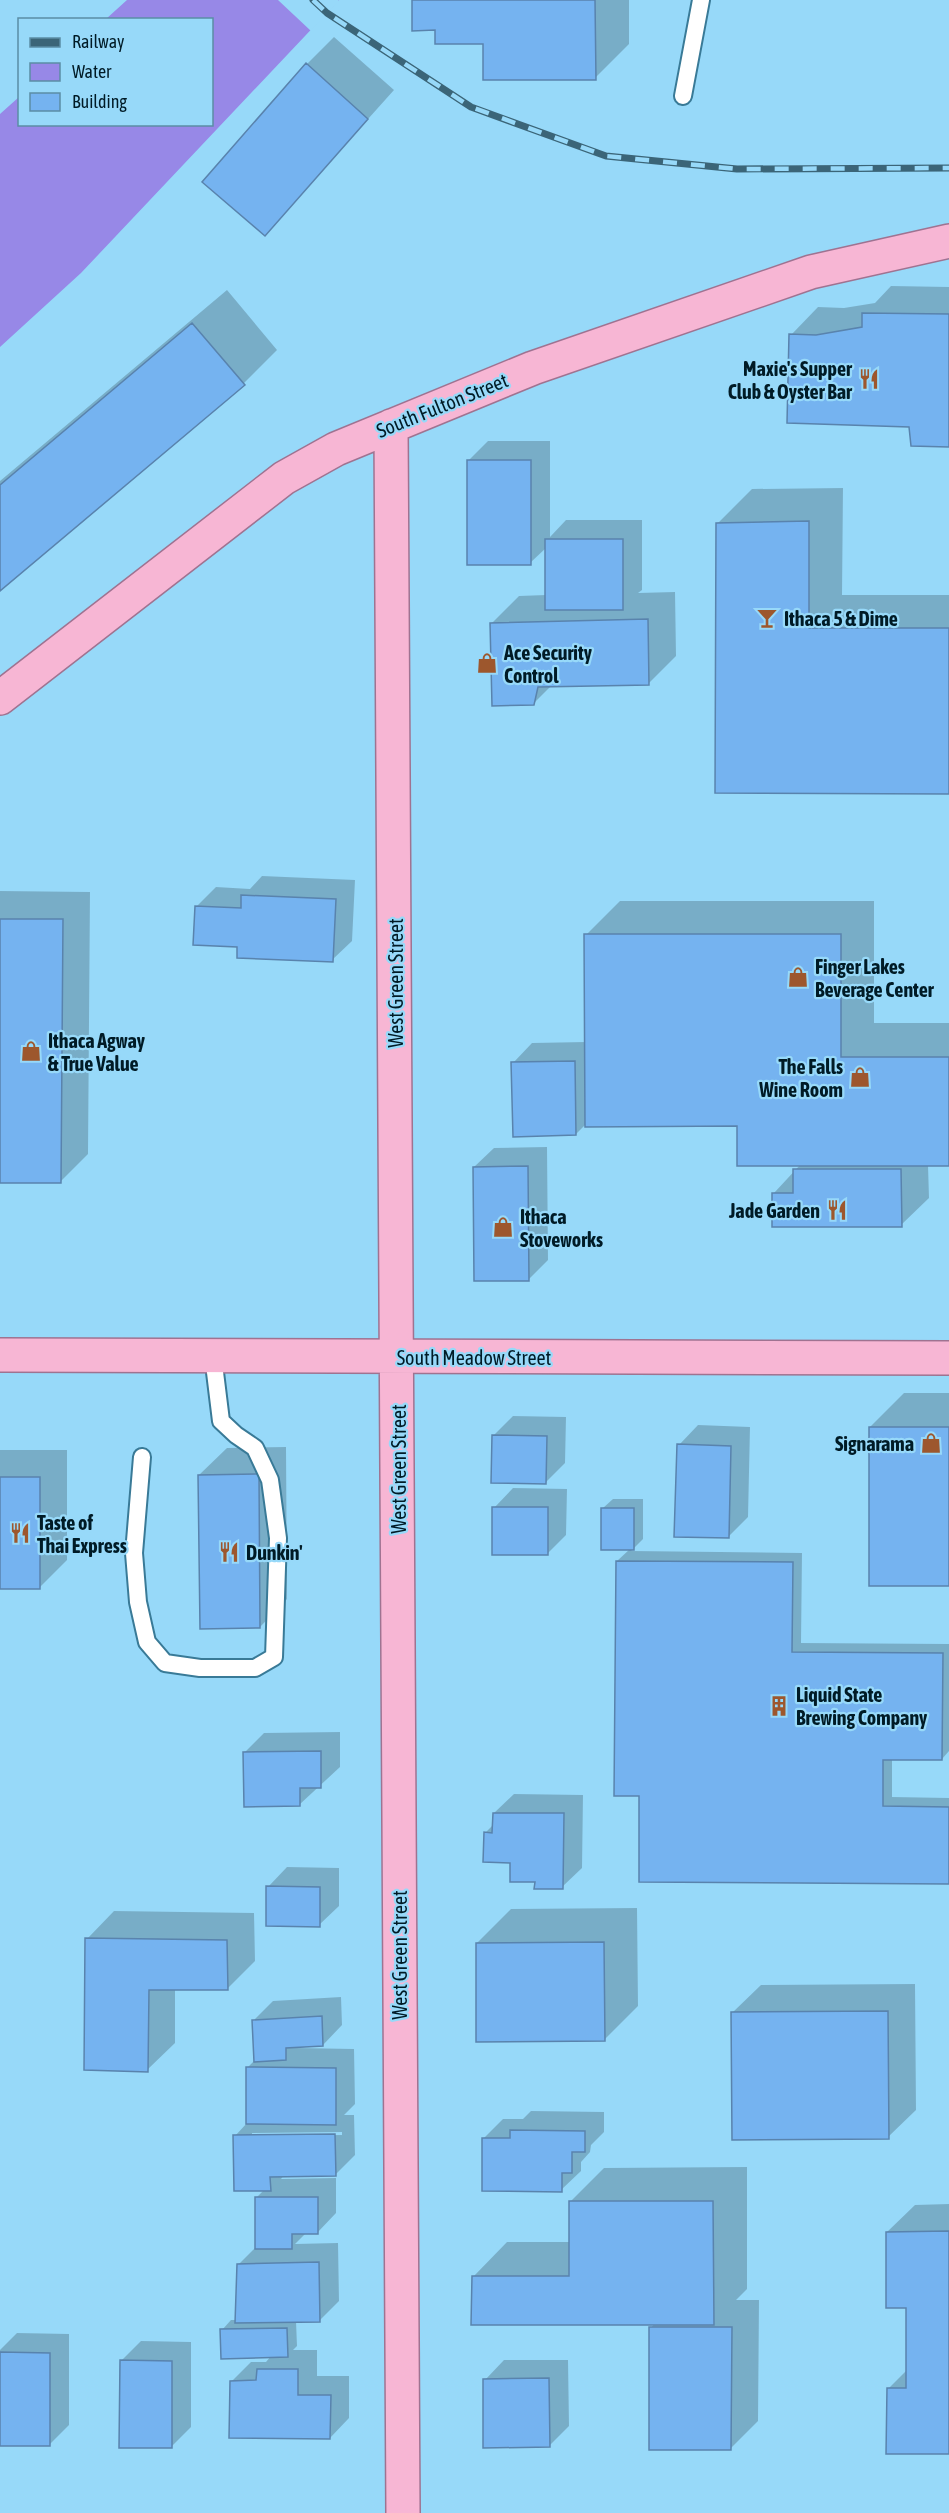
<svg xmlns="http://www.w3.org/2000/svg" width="949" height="2513" font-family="'Asap Condensed',sans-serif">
<rect width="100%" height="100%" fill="#97d9f9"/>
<path fill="#9788e7" d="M127 0H339L81 273 0 347V114L19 97 20 124H212V20L106 19Z"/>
<path fill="#97d9f9" d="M278 0H338L339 1 311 31Z"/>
<path fill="#0003" fill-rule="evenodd" d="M413 0H629V44L595 78 436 29Z
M334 37 394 90 265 234 307 64Z
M891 286 949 287V445L791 335 818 307 844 308 875 303Z
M227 290 277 350 243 384 0 589V481Z
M488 441H550V537L566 520H642V590L638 593 675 592 676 656 649 683 551 686 533 704 492 623 519 596 546 595 547 547 530 563 468 461Z
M843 488 842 595H949V792L718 523 752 489Z
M262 876 355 880 352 941 332 960 239 946 196 907 216 887 250 889Z
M0 891 90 892 88 1154 60 1182 0 1181Z
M620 901H874V1023H949V1165H928L929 1198 901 1225 774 1193 800 1165 738 1125H585L576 1134 513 1063 532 1043 586 1042V935Z
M547 1147 548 1260 529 1279 474 1167 494 1148Z
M904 1393H949V1585L870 1427Z
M513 1416 566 1417 565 1463 546 1482 493 1436Z
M698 1425 750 1427 748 1517 728 1537 679 1445Z
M286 1447 287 1599 260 1627 199 1475 227 1448Z
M0 1450H67V1560L39 1588H0Z
M513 1488 567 1489 566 1535 547 1554 494 1508Z
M613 1499H643V1539L631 1551 802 1553 801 1643 949 1644V1751L942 1759 892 1758V1797L949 1798V1882L641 1794 617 1561 630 1549 603 1508Z
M340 1732V1767L299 1805 245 1752 264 1733Z
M514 1794 583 1795 582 1868 562 1887 512 1861 485 1833 494 1824V1813Z
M287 1867 339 1868V1906L319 1925 268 1887Z
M637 1908 638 2006 604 2040 477 1943 511 1909Z
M114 1911 254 1913 255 1961 227 1989 175 1988V2043L147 2070 87 1939Z
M915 1984 916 2110 888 2137 733 2012 761 1985Z
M341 1997 342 2025 323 2045 297 2046V2048L354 2049 355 2104 344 2115H354L355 2155 335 2175H284L281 2179 336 2178V2213L317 2233H306L295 2244 338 2243 339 2301 320 2320 296 2321 297 2346 293 2350H317V2376H349V2418L330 2438 232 2381 251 2362H266L271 2356 222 2330 231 2320H237L238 2265 257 2246 256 2198 265 2189 235 2136 247 2123V2068L256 2059 254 2020 273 2001ZM342 2132V2135L252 2136V2133Z
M531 2111 604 2112V2132L591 2145 590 2152 581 2162V2171L561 2190 484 2138 503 2119H523Z
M747 2167V2289L736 2300H759L758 2421 730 2449 651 2328 655 2323 473 2277 507 2242H570V2202L604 2168Z
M949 2204V2452L888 2389 907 2370V2307L887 2232 915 2205Z
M17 2333 69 2334V2425L49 2445 0 2444V2350Z
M141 2341 191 2342V2427L171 2447 121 2361Z
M504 2360H568L569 2426 549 2446 485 2380Z"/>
<path fill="#75b3f0" stroke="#5983ad" stroke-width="1.5" d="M412 0H595L596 80H483V44H435V30L412 31Z
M306 63 368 119 265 236 202 182Z
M862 313 949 314V447L911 446 909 427 787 423 789 334 816 335 862 327Z
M192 323 245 385 0 591V485Z
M467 460H531V565H467Z
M809 521V628H949V794L715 793 716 523Z
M545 539H623V610H545Z
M648 619 649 685 538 687 534 705 492 706 490 623Z
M241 895 336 899 333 962 237 958V947L193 945 195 906 241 908Z
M0 919H63L61 1183H0Z
M584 934H841V1057H949V1166H737V1126L585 1127Z
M575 1061 576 1135 513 1137 511 1062Z
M528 1166 529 1281H474L473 1167Z
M793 1169H901L902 1227H772V1193H793Z
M869 1427H949V1586H869Z
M492 1435 547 1436 546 1484 491 1483Z
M677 1444 731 1446 729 1538 674 1537Z
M259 1474 260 1628 200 1629 198 1475Z
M0 1477H40V1589H0Z
M492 1507H548V1555H492Z
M601 1508H634V1550H601Z
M616 1561 793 1562 792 1652 943 1653 942 1760H883V1806L949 1807V1884L639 1882V1796H614Z
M321 1751V1788H300V1806L244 1807 243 1752Z
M493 1813H564L563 1889H534L535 1882H510V1863L483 1862 484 1832 492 1833Z
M266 1886 320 1887V1927L266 1926Z
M85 1938 227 1940 228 1990H149L148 2072 84 2070Z
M604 1942 605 2041 476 2042V1943Z
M888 2011 889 2139 732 2140 731 2012Z
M322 2016 323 2046 286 2048V2060L254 2062 252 2020Z
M246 2067 336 2068V2125L246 2124Z
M510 2130 585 2131V2152H572V2173H562V2192L482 2191V2138H510Z
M335 2134 336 2176 270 2177 271 2191H234L233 2135Z
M255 2197H318V2234H292V2249H255Z
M569 2201H713L714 2325H471L472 2276H569Z
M949 2231V2454H886L887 2388H906V2308H886V2232Z
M319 2262 320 2322 235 2323 237 2264Z
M649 2327H732L731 2450H649Z
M287 2328 288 2357 221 2359 220 2329Z
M0 2352 50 2353V2446H0Z
M120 2360 172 2361V2448H119Z
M257 2369H298V2395H331L330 2439 229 2438 230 2381 256 2380Z
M549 2378 550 2447 483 2448V2379Z"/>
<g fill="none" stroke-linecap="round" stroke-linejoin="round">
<g stroke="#397a97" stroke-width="20">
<path id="service" d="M683 96 701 0
M142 1457 134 1553 138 1602 147 1642 165 1663 200 1668H255L274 1657 278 1538 270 1480 255 1448 236 1435 221 1421 213 1356"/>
</g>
<g stroke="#9f7391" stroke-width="36">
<path id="trunk" d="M391 426 403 2513
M0 698 284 478 336 449 533 368 811 272 949 241
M0 1355 949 1358"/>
</g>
<use href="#service" stroke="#fff" stroke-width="16"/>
<use href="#trunk" stroke="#f7b6d4" stroke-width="33"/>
<g stroke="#3b6578" stroke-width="7">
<path id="rail" d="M313 0 327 13 471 107 606 156 737 169 949 168"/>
</g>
<use href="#rail" stroke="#97d9f9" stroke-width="4.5" stroke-dasharray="14" stroke-linecap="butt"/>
</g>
<defs>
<g id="restaurant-bare" transform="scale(1.62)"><path d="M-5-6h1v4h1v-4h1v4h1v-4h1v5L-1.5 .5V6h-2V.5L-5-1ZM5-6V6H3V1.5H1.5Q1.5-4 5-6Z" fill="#9d572d" stroke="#97d9f9" stroke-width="2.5" paint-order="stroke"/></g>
<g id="bar-bare" transform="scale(1.62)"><path d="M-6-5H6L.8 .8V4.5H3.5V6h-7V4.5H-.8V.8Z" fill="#9d572d" stroke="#97d9f9" stroke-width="2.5" paint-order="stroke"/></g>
<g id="shop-bare" transform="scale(1.62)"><path d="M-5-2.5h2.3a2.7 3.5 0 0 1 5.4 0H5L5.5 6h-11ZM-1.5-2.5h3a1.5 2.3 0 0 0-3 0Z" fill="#9d572d" stroke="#97d9f9" stroke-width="2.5" paint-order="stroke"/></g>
<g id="building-bare" transform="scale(1.62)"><path d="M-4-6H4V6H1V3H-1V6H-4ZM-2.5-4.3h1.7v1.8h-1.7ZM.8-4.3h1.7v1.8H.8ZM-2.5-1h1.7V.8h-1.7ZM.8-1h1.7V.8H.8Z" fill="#9d572d" stroke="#97d9f9" stroke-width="2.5" paint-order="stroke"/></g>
</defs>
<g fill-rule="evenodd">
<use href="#restaurant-bare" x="869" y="379"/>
<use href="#bar-bare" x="767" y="618"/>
<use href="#shop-bare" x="487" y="663"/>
<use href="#shop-bare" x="798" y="977"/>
<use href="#shop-bare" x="31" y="1051"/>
<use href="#shop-bare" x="860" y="1077"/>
<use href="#restaurant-bare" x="837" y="1210"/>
<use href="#shop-bare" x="503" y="1227"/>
<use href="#shop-bare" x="931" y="1443"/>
<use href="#restaurant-bare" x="20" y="1533"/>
<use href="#restaurant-bare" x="229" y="1552"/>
<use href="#building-bare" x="779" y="1706"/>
</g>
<g text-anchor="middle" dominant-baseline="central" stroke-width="4.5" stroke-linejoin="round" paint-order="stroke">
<g font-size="20" font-weight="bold" fill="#001b26" stroke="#97d9f9" text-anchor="start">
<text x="852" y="368" text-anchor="end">Maxie's Supper<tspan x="852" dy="23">Club &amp; Oyster Bar</tspan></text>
<text x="784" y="618">Ithaca 5 &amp; Dime</text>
<text x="504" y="652">Ace Security<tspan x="504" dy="23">Control</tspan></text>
<text x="815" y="966">Finger Lakes<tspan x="815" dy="23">Beverage Center</tspan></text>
<text x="48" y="1040">Ithaca Agway<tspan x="48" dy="23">&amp; True Value</tspan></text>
<text x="843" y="1066" text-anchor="end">The Falls<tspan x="843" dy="23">Wine Room</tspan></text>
<text x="820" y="1210" text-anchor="end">Jade Garden</text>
<text x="520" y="1216">Ithaca<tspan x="520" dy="23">Stoveworks</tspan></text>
<text x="914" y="1443" text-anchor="end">Signarama</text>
<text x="37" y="1522">Taste of<tspan x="37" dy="23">Thai Express</tspan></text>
<text x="246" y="1552">Dunkin'</text>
<text x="796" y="1694">Liquid State<tspan x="796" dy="23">Brewing Company</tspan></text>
</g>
<g font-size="20" fill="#001b26" stroke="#97d9f9">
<text transform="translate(442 405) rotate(-22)">South Fulton Street</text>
<text transform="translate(395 983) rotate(-90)">West Green Street</text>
<text x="474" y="1357">South Meadow Street</text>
<text transform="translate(398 1469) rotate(-90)">West Green Street</text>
<text transform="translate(399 1955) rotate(-90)">West Green Street</text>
</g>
</g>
<rect x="18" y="18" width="195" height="108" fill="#97d9f9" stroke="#5b8da5" stroke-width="1.5"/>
<rect x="30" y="38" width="30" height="9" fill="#3b6578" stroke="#5b8da5" stroke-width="1.5"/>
<text x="72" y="48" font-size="18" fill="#001b26">Railway</text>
<rect x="30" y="63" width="30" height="18" fill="#9788e7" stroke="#5b8da5" stroke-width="1.5"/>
<text x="72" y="78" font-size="18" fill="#001b26">Water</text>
<rect x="30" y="93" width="30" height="18" fill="#75b3f0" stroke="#5b8da5" stroke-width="1.5"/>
<text x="72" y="108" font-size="18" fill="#001b26">Building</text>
</svg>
